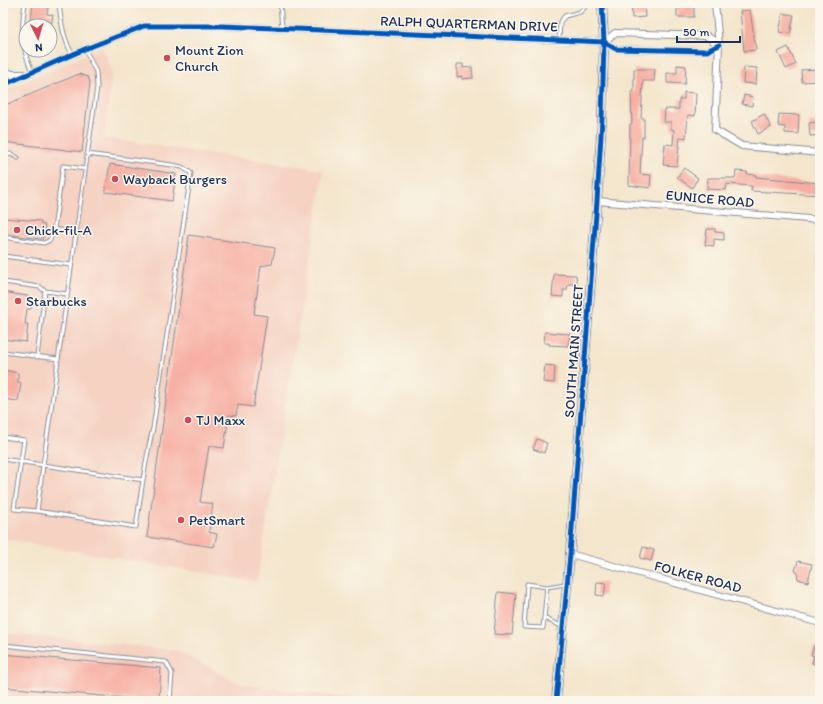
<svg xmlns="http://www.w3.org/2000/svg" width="823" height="704" font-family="Itim,sans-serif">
<rect width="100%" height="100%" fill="#fbf7ec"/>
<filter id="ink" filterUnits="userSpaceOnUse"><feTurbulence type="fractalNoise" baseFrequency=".025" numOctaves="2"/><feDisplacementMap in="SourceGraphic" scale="8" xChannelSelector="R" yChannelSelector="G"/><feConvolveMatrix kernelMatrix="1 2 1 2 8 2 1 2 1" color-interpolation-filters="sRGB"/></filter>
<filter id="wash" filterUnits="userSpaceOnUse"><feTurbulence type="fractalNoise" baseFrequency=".012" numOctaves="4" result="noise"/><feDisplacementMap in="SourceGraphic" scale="16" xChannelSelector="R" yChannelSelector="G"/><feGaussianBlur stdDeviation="0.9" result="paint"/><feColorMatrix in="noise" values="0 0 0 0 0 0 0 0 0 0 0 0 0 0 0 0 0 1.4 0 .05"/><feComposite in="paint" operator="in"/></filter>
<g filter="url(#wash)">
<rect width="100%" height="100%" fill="#f4e6cd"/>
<path fill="#f5d2c2" d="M102 47 112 70 104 138 324 170 257 582 3 539V92Z
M3 633 176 650 241 684 368 701H3Z"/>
<g id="blocks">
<path fill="#f7afa3" d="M33 3H49L47 14 53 15 51 26H30Z
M631 3H644L645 17 632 18Z
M694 3V17H677V4Z
M750 10 756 50 744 51 740 11Z
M783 13 794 15 790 34 779 32Z
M788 47 796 64 786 69 778 52Z
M457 64H463V68L472 67 473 78 462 79V76L457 77Z
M677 65 686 66 685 84 667 83V73H677Z
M744 67 757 68 756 84 743 83Z
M634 69H655L654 81H643L641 118H644V137H642L640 174 651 175 650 188 629 185 630 124H632L631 92H634Z
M820 69V81L802 82 801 70Z
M79 74 88 77 90 82 82 152 3 142V106Z
M684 92 696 93 695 116 688 115 686 138 680 137 677 166 663 165 665 144 673 145 674 130 671 129V122H664L665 109H679V99H684Z
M744 95 753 97 752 106 742 104Z
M764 114 771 127 758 134 752 121Z
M779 114 799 115 798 134 785 133V127L778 126Z
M820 122V135L810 136 809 123Z
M110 164 176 174 172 201 105 192Z
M684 168 698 178 692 188 677 177Z
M736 171 747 172V174L756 175V177L820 183V195L751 191 752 186 727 184 726 190 707 189 708 178H735Z
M3 218 41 221V224L45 225 43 239 3 234Z
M707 229H715V232L724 233V240L714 239V246L705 245Z
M189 235 275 248 272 264 261 266 254 314 267 316 253 407 238 405 236 416 229 415 224 448 209 446 200 502 213 504 209 532 217 534 214 547 147 537Z
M554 274 576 275 577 284H568L567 290H563V297L552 296Z
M3 292 33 297 31 309H27L25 324H28L26 342 3 339Z
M545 332 570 334 568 346 549 345V343H544Z
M545 365 555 366 554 383 543 382Z
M3 370 18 373V382L21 383 18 401 3 399Z
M537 439 547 443 544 453 533 449Z
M643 547 654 550 651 561 640 558Z
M798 561 812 564 808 582 798 579 797 572 795 571Z
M597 582 606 583 604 596 596 595Z
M498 592 516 594 512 635 494 634Z
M818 643 820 644V666L812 663 814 656 811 655 814 646 817 647Z
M3 654 161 668 159 701 3 687Z"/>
</g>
</g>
<g filter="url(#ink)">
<use href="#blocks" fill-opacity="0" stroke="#888a96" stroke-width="1"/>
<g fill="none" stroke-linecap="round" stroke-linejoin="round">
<g stroke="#888a96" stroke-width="5">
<path id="service" d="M25 3C21 30 21 46 32 72
M59 3C61 22 63 37 72 54
M280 3 282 29
M559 40 560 22 565 16 580 12 585 7 584 3
M87 154 172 165 182 167 191 173 153 428C145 461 141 493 136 527L37 511 43 465 143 480
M3 156 11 154 18 158
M76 233 54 229 63 166 85 169
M3 237 44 243 50 240 54 229
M3 256 71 265
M3 282 40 287 45 291 37 357
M45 291 67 294
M3 352 58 359
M3 437 24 440 14 509 37 511
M3 459 43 465 97 87 96 72 85 49
M544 618 543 628 524 627 527 584 547 587
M561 626 544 618 547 587 565 584
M3 645 166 662 172 673 170 701"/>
</g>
<g stroke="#888a96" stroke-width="8">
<path id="minor" d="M715 3 719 45 715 130 742 146 820 153
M604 42 615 33 707 36 719 45
M3 70 12 74H24
M3 85 85 49 144 26H222L559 40 604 42 616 49 707 51 719 45
M597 201 820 220
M570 554 820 623"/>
</g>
<g stroke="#888a96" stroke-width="10">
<path id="tertiary" d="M556 701 570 554 597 201 602 119 604 42 602 3"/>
</g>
<use href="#service" stroke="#fff" stroke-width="3"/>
<use href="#minor" stroke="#fff" stroke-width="6"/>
<use href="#tertiary" stroke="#fff" stroke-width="8"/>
<g stroke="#fbf7ec" stroke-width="8">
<path id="cycleway" d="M3 85 85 49 144 26H222L559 40 604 42 616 49 707 51 719 45
M556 701 570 554 597 201 602 119 604 42 602 3"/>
</g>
<use href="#cycleway" stroke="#0057b8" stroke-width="5"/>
</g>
</g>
<g fill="#d1495b" stroke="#fbf7ec" stroke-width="1.5">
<circle cx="167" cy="58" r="4"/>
<circle cx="115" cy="179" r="4"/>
<circle cx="17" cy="230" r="4"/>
<circle cx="18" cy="301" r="4"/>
<circle cx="188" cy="420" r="4"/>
<circle cx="181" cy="520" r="4"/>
</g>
<g text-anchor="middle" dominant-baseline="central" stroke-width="3" stroke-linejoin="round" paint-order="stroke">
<g font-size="14" fill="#1b2f5e" stroke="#fbf7ec">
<text transform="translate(469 24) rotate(2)">RALPH QUARTERMAN DRIVE</text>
<text transform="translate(710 199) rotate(5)">EUNICE ROAD</text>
<text transform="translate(574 351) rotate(-86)">SOUTH MAIN STREET</text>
<text transform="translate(698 577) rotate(15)">FOLKER ROAD</text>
</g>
<g font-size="14" fill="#1b2f5e" stroke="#fbf7ec" text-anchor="start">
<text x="175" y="50">Mount Zion<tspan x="175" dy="16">Church</tspan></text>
<text x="123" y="179">Wayback Burgers</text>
<text x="25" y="230">Chick-fil-A</text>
<text x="26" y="301">Starbucks</text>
<text x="196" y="420">TJ Maxx</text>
<text x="189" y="520">PetSmart</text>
</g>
</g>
<rect width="823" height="704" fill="none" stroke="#fbf7ec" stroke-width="16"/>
<g transform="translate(38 38) rotate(175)"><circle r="19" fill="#fbf7ec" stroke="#a1a7b3"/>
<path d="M0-3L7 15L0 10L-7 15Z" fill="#d1495b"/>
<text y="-6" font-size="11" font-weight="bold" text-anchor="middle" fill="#1b2f5e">N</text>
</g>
<path d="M677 36v6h63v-6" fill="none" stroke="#1b2f5e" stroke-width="2"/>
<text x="683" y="36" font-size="12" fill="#1b2f5e" stroke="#fbf7ec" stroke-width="3" paint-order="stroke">50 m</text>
</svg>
